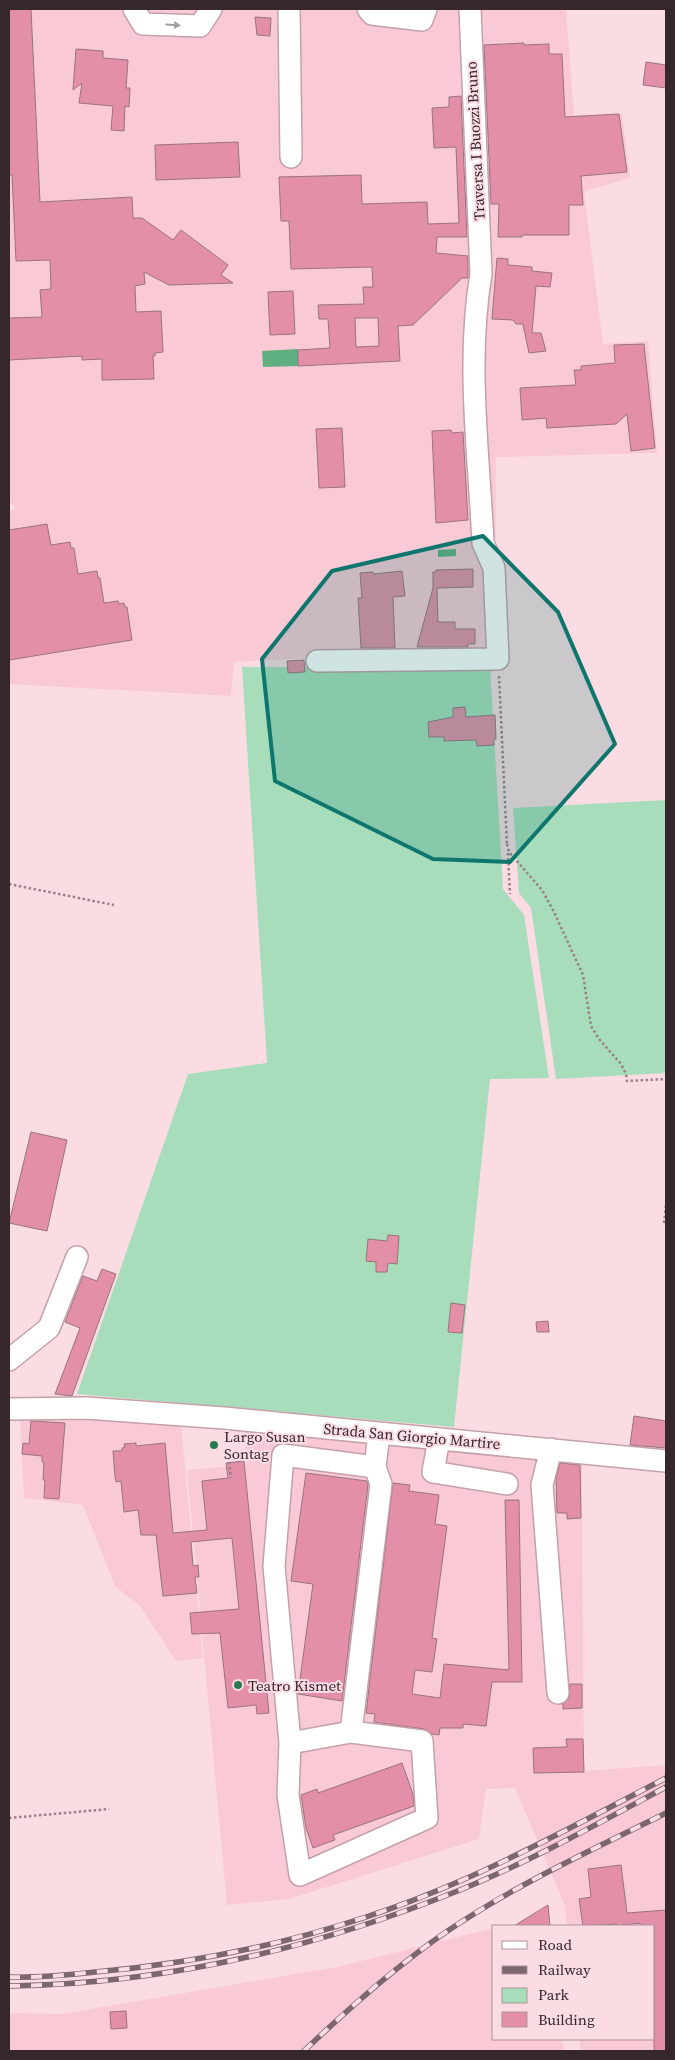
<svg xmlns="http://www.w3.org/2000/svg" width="675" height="2060" font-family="'Source Serif 4',serif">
<rect width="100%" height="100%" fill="#fbdce3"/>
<path fill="#f9cad6" d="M9 9H566L574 115 622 114 630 178 584 191 603 344 648 341 657 453 496 457 495 649 234 662 231 696 9 684V511L16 509 9 501Z
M20 1416 181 1424 203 1658 176 1661 140 1606 115 1586 83 1505 24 1498Z
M244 1429 582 1461 584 1771 666 1765V2051H581L579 2039H654V1926H567L565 1906 515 1788 486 1789 479 1839 289 1899 227 1905 187 1470 247 1465Z
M494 1928V2039H561L565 2051H9V2013L62 2014 337 1967Z"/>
<path fill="#a7ddbb" d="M242 667H490L503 889 524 915 549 1078 490 1079 454 1427 77 1394 188 1074 267 1063Z
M666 800V1073L556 1079 531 908 519 893 513 808Z"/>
<path fill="#5fb081" d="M298 349V366L263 367 262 351Z
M456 549V556L438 557V550Z"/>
<path fill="#e48fa8" stroke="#97747d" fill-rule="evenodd" d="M9 9H31L40 202 132 197 133 218H142L173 240 181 230 228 265 221 275 233 283 169 285 144 272 145 284 135 286 136 312 161 311 163 352 155 353V356H153L154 379 102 380V359L82 360V356L9 360V318L42 317 40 290 51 289 50 260 16 261 12 175H9Z
M255 17 271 18 270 36 257 35Z
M524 43V45L549 44V54H562L565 117 619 114 627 172 581 176 583 205H569V235H522V237H498L499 204H491L484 45Z
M76 49 103 51V58L128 60 126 88H130L129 107 125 106 124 131 111 130 113 106 79 103 82 83 73 90Z
M646 62 666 65V88L643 85Z
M461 96 467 237H437L436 253 468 256V278H462L413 325 398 326 400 361 298 366V350L330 348 328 319H319L318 305 364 304 363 287H373L372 267 291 269 289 221H281L279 177 361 175 362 204 427 202 428 224 459 223 456 147 434 148 432 108 449 107V97ZM355 318H378L379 346 356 347Z
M238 142 240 177 156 180 155 145Z
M497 258 508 259V265L532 267V271L552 273 550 287 536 286 532 333H541L546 351 529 353 523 324H516L513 320 492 319Z
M293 291 295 334 270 335 268 292Z
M644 344 655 448 631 451 627 414 616 424 547 428 546 418 522 420 520 388 576 385 574 370H581V366L615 363 614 345Z
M342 428 345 487 319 488 316 429Z
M451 430 452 433 463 432 468 520 436 523 432 431Z
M47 524 51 545 70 542 71 548H74L78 574 97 571 98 578H100L104 603 118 601 119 604 124 603 125 607H127L132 640 9 660V530Z
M473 569V587L437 588 438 622H455V629H475V644H468V647H417L433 588V572H436V570Z
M402 571 405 596 393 597 395 648H361L358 598H362L360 573 373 572 374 574Z
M304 660 305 672 288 673 287 661Z
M465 707 466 717 495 715 496 739H494V745L477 746 476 740 444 741V737H429L428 722 453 717V708Z
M31 1132 67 1140 47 1231 9 1223Z
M388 1235 399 1236 397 1264 388 1263 387 1272H376V1262L366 1261 368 1239 387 1241Z
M102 1269 116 1274 72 1396 55 1394 80 1328 65 1322 83 1276 97 1281Z
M451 1303 465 1305 462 1333 448 1332Z
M548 1321 549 1332H537L536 1322Z
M634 1416 666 1421V1448L630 1445Z
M31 1421 65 1423 59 1499 44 1498 45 1480H43L44 1463 42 1462V1456L22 1454 23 1443 29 1444Z
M136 1443V1446L165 1443 173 1533 207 1530 202 1481 228 1478 226 1463 244 1461 269 1713 257 1714 256 1705 228 1708 220 1633 192 1634 190 1613 239 1609 232 1538 191 1542 193 1566 198 1565 199 1577H195L197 1593 163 1596 156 1535H141L138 1510 124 1512 121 1481 116 1482 115 1476 113 1451H122V1448L125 1447 124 1444Z
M560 1463 580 1465 581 1518 567 1519V1513H557L556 1479Z
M306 1473 367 1481 368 1485 342 1701 298 1694 313 1584 291 1581Z
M393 1483 410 1485 409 1491 439 1495 435 1524 447 1526 432 1638 437 1639 432 1672 415 1670 412 1694 440 1698 444 1664 509 1670 505 1500H519L522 1682H492L486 1726 463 1724V1728H440L439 1735 432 1734 424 1729 374 1722 375 1714 366 1713Z
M570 1684H582V1708L563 1709V1704L569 1698Z
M566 1739H583L584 1772 534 1773 533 1748 567 1747Z
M402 1763 413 1794 414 1806 333 1835 335 1840 313 1848 306 1828 301 1795 317 1789 318 1793Z
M621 1865 627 1913 666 1910V2051H654V1926H640V1923L617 1926V1924L583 1926 579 1899 591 1897 588 1869Z
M548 1905 550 1926H514Z
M126 2011 127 2028 111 2029 110 2012Z"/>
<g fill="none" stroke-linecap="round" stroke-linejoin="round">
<g stroke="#c5a0a9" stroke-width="24">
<path id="minor" d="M134 9 143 24 200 26 211 9
M289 9 291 157
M368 9 372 14 422 20 426 9
M317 661 498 659 494 568 483 543C479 455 466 362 481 274L470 9
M9 1360 49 1328 77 1257
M9 1409 86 1408 224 1418 666 1461
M439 1439 433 1472 507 1484
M551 1449 542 1485 558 1693
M351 1732 381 1484 375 1467 379 1433
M290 1743 288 1795 300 1875 427 1818 422 1741 351 1732 290 1743 274 1566 283 1455 375 1467"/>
</g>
<path stroke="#988187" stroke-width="2.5" stroke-dasharray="2.5 2.5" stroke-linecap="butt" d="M499 676 507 845
M507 844 509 852 542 890 553 910 583 975 591 1026 599 1039 621 1064 626 1074 627 1081 666 1079
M508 853 510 894
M9 884 114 905
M664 1223 666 1205
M228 1452 231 1478
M9 1818 109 1809"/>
<use href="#minor" stroke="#fff" stroke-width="21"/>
<g stroke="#7b676c" stroke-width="5.5">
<path id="rail" d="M9 1977C38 1978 66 1975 95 1972 223 1961 350 1930 467 1878 535 1848 600 1812 666 1778
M9 1986C165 1984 316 1948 460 1890 531 1861 599 1823 666 1787
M304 2051C349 2008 395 1967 446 1932 515 1885 592 1850 666 1813"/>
</g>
<use href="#rail" stroke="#fbdce3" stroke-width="4" stroke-dasharray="11" stroke-linecap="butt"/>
</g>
<defs><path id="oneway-solid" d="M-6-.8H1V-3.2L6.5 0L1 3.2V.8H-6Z" transform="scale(1.25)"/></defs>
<use fill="#a49ea0" href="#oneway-solid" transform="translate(173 25) rotate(3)"/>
<path fill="#0f766e" fill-opacity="0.2" stroke="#0f766e" stroke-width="4" stroke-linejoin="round" d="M483 536 558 612 615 744 510 862 433 859 275 781 262 659 332 571Z"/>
<g fill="#267c50" stroke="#fbdce3" stroke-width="2">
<circle cx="214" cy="1445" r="5"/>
<circle cx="238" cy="1685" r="5"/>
</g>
<g text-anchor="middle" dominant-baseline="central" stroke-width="4" stroke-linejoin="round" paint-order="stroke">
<g font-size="15" fill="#35272b" stroke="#fbdce3">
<text transform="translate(475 141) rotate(-93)">Traversa I Buozzi Bruno</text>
<text transform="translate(412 1436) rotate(5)">Strada San Giorgio Martire</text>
</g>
<g font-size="15" fill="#35272b" stroke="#fbdce3" text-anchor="start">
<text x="224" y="1436">Largo Susan<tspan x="224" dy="17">Sontag</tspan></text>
<text x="248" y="1685">Teatro Kismet</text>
</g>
</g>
<rect width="675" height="2060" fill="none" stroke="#35272b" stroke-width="20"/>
<rect x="492" y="1925" width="162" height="115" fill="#fbdce3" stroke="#ac9499"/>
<rect x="502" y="1941" width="25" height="8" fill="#ffffff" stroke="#ac9499"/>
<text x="538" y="1950" font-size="15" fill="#35272b">Road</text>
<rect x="502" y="1966" width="25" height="8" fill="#7b676c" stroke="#ac9499"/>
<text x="538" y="1975" font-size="15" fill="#35272b">Railway</text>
<rect x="502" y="1988" width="25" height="15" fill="#a7ddbb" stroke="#ac9499"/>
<text x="538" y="2000" font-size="15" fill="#35272b">Park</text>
<rect x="502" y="2012" width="25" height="15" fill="#e48fa8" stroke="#ac9499"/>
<text x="538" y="2025" font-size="15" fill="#35272b">Building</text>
</svg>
